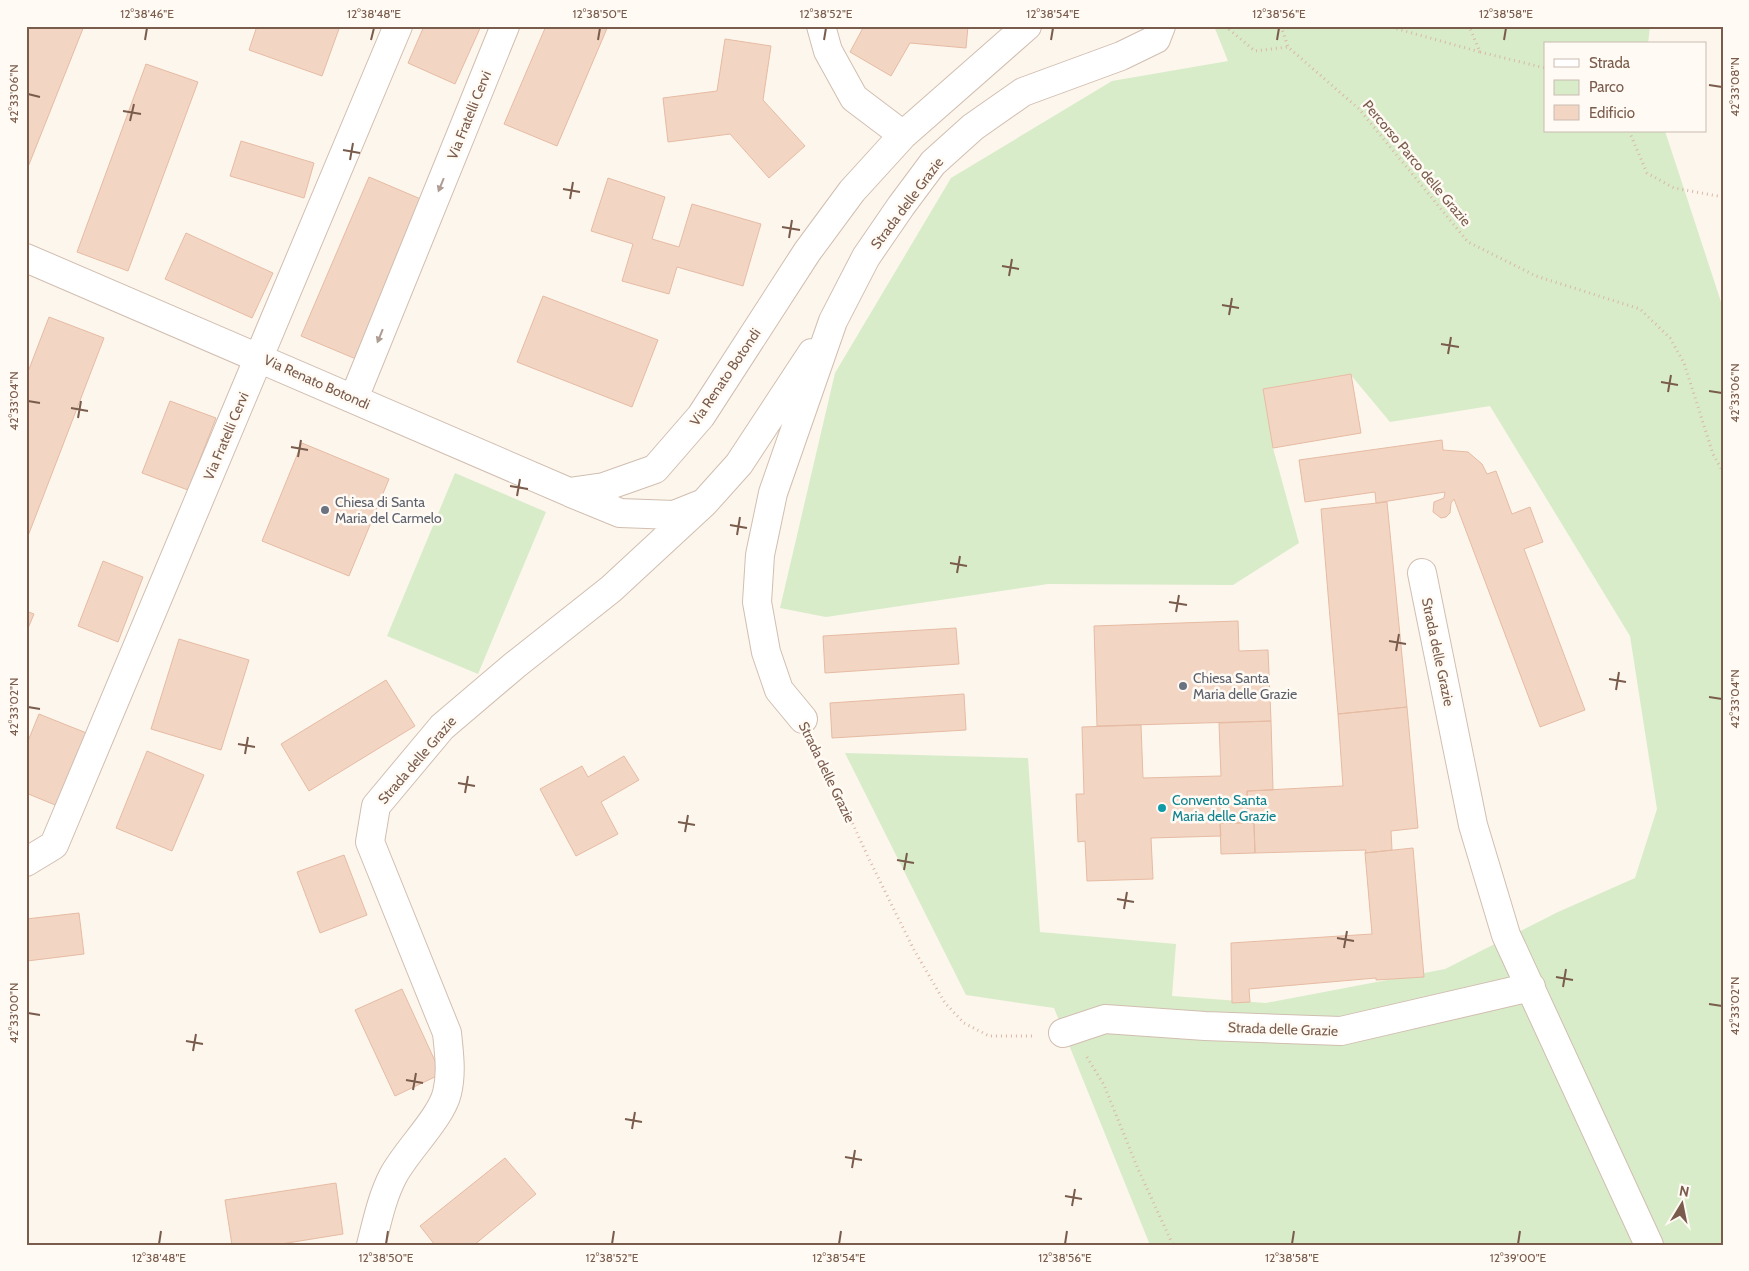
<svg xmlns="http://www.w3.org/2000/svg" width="1749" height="1271" font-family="Cabin,sans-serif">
<rect width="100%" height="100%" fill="#fdf6ec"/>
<path fill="#d8ecc9" d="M1214 26H1650L1648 44H1545V131H1665L1723 308V1245H1150L1054 1008 966 995 845 753 1028 758 1040 932 1176 944 1172 996 1266 1003 1445 969 1558 912 1635 878 1657 809 1630 636 1490 406 1390 422 1350 374 1263 389 1273 448 1299 543 1233 585 1048 584 826 617 780 608 835 373 951 178 1112 81 1228 61Z
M455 473 546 512 478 674 387 636Z"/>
<path fill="#f3d5c3" stroke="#e6bba3" d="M26 26H84L26 172Z
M257 26H340L322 76 249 50Z
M424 26H481L455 84 408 63Z
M546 26H608L557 146 504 124Z
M864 26H968L966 48 910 43 891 76 850 52Z
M725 39 771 46 763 100 805 146 769 178 730 134 668 142 663 98 717 91Z
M146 64 198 82 128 271 77 252Z
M241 141 314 163 304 198 230 176Z
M369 177 423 200 356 359 301 336Z
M608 178 665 197 652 239 679 247 692 204 761 224 743 286 677 267 669 294 622 281 633 244 591 231Z
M186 233 273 273 252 318 165 279Z
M543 296 658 340 632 407 517 362Z
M49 317 104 338 28 536 26 377Z
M1351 374 1361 433 1273 448 1263 389Z
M170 401 216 418 188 490 142 473Z
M1442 440 1443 450 1468 452 1482 464 1487 474 1496 471 1512 514 1530 507 1543 542 1524 549 1585 710 1540 727 1454 499 1451 503 1450 513 1446 517 1441 518 1433 512 1434 502 1444 498 1445 492 1376 503 1375 492 1305 502 1299 460Z
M302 443 389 479 349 576 262 541Z
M1387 502 1407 707 1338 714 1321 509Z
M103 561 143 577 118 642 78 626Z
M26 611 34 614 26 633Z
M1238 621 1239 651 1268 650 1271 721 1097 726 1094 626Z
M956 628 959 664 825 673 823 636Z
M179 639 249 660 221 750 151 729Z
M386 680 415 726 309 791 281 744Z
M964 694 966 730 832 738 830 703Z
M1407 707 1418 828 1391 831 1392 850 1365 853 1366 850 1255 853 1254 823H1248L1247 791 1343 786 1338 714Z
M39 714 89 734 60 807 26 793V746Z
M1271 721 1273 790 1247 791 1248 823H1220L1221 836 1151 838 1153 879 1087 881 1085 841 1078 842 1076 794H1084L1082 727 1141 725 1143 778 1221 776 1219 723Z
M147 751 204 775 172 851 116 828Z
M624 756 639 780 601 802 618 834 576 856 540 789 582 766 588 777Z
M1220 823H1254L1255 853 1221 854Z
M1413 848 1424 977 1376 980V978L1249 989 1250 1002 1232 1003 1231 943 1372 934 1365 853Z
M344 855 367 915 320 933 297 872Z
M79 913 84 954 27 961 26 919Z
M402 989 441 1074 395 1096 355 1010Z
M505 1158 536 1194 474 1245H435L420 1226Z
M336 1183 343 1234 275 1245H232L225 1200Z"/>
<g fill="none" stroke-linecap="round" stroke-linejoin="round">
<g stroke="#d1beb0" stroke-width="30">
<path id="street" d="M821 26 828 51 854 98 903 135
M26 258 569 492 604 487 655 469 701 416 807 252 852 191 903 135 1027 26
M354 398 505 26
M571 493 620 513 674 515 704 503 739 464 812 353
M1422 573 1473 825 1506 935 1649 1245
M803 719 779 690 766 652 757 602 760 555 773 493 833 321 866 257 901 206 933 163 973 127 1023 92 1121 56 1156 39 1161 26
M26 862 54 845 398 26
M1063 1033 1105 1019 1205 1026 1341 1031 1531 987
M371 1245C377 1222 382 1197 393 1176 406 1151 441 1118 447 1093 452 1073 449 1053 447 1033L370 842 376 806 442 727 515 665 611 589 704 503"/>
</g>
<path stroke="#d9b8a5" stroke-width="3" stroke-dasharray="1 4" stroke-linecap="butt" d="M1225 26 1255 51 1288 47
M1281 26 1288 47 1359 109 1468 242 1536 276 1640 309 1670 338 1684 363 1713 454 1723 472
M1387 26 1480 52 1469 26
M1480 52 1545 68
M1629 131 1647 173 1674 188 1723 197
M817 746 869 859 913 948 945 1003 964 1023 989 1036H1035
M1087 1057 1104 1085 1138 1169 1173 1245"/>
<use href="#street" stroke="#fff" stroke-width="28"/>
</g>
<defs><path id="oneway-solid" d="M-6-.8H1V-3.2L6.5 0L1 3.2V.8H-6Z" transform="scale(1.25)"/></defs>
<g fill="#af9d94">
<use href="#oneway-solid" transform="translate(441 185) rotate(112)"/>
<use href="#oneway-solid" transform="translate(380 336) rotate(112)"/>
</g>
<path fill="none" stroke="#7a5c4d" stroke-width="2" d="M145 40 147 28M371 40 374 28M598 40 600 28M824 40 826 28M1051 40 1053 28M1277 40 1279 28M1504 40 1506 28M1709 85 1722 87M28 94 40 97M123 111 141 114M130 121 134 104M343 150 360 153M350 160 353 143M563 189 580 192M570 199 573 182M782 227 800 230M789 238 792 220M1002 266 1019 269M1009 276 1012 259M1222 305 1239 308M1229 315 1232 298M1441 344 1459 347M1448 354 1451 337M1661 382 1678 385M1709 391 1722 393M1668 392 1671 375M28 401 40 403M71 408 88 411M78 418 81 401M291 447 308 450M298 457 301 440M510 486 528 489M517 496 520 479M730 525 747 528M737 535 740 517M950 563 967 566M957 573 960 556M1169 602 1187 605M1176 612 1179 595M1389 641 1406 644M1396 651 1399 634M1609 679 1626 682M1616 690 1619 672M1709 697 1722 699M28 707 40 709M238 744 255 747M245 754 248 737M458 783 475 786M465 793 468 776M678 822 695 825M685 832 688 815M897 860 914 863M904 870 907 853M1117 899 1134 902M1124 909 1127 892M1337 938 1354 941M1344 948 1347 931M1556 977 1573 980M1563 987 1566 969M1709 1004 1722 1006M28 1013 40 1015M186 1041 203 1044M193 1051 196 1034M406 1080 423 1083M413 1090 416 1073M625 1119 642 1122M632 1129 635 1112M845 1157 862 1160M852 1168 855 1150M1065 1196 1082 1199M1072 1206 1075 1189M159 1244 161 1231M386 1244 388 1231M612 1244 614 1231M839 1244 841 1231M1065 1244 1067 1231M1292 1244 1294 1231M1518 1244 1520 1231"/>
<g fill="#6b7280" stroke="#fffaf3" stroke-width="2">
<circle cx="325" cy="510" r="5"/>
<circle cx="1183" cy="686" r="5"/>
</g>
<circle fill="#0f9aa8" stroke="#fffaf3" stroke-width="2" cx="1162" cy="808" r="5"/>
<g text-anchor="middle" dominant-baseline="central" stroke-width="5" stroke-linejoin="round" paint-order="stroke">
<g font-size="14" fill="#7a5c4d" stroke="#fffaf3">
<text transform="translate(469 115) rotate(-68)">Via Fratelli Cervi</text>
<text transform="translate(1417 163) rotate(50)">Percorso Parco delle Grazie</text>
<text transform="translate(907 203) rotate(-53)">Strada delle Grazie</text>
<text transform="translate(725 377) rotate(-56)">Via Renato Botondi</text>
<text transform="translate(317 382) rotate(24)">Via Renato Botondi</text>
<text transform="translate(226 436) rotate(-67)">Via Fratelli Cervi</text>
<text transform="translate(1438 652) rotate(78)">Strada delle Grazie</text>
<text transform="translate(417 760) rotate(-49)">Strada delle Grazie</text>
<text transform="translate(827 772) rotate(64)">Strada delle Grazie</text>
<text transform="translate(1283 1029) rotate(2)">Strada delle Grazie</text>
</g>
<g font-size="14" fill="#5b616d" stroke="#fffaf3" text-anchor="start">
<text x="335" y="502">Chiesa di Santa<tspan x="335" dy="16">Maria del Carmelo</tspan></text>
<text x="1193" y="678">Chiesa Santa<tspan x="1193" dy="16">Maria delle Grazie</tspan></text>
</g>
<g font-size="14" fill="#0d838f" stroke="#fffaf3" text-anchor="start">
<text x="1172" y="800">Convento Santa<tspan x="1172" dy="16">Maria delle Grazie</tspan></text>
</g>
</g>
<rect width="1749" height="1271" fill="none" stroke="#fffaf3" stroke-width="55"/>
<rect x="1544" y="42" width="162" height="90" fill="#fffaf3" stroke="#cabbb1"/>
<rect x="1554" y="59" width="25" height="8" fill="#ffffff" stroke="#cabbb1"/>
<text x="1589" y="68" font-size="15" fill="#7a5c4d">Strada</text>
<rect x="1554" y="80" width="25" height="15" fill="#d8ecc9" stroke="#cabbb1"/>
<text x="1589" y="92" font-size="15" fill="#7a5c4d">Parco</text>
<rect x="1554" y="105" width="25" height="15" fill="#f3d5c3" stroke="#cabbb1"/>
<text x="1589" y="118" font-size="15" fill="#7a5c4d">Edificio</text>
<g transform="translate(1682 1204) rotate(10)" stroke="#fffaf3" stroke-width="4" paint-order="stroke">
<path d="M0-4L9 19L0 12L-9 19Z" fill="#7a5c4d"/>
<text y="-8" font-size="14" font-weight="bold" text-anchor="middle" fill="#7a5c4d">N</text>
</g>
<rect x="28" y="28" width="1694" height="1216" fill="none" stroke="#7a5c4d" stroke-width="2"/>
<g font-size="12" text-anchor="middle" fill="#7a5c4d">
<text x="147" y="18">12°38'46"E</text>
<text x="374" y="18">12°38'48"E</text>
<text x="600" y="18">12°38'50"E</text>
<text x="826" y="18">12°38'52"E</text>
<text x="1053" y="18">12°38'54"E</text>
<text x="1279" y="18">12°38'56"E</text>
<text x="1506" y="18">12°38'58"E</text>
<text transform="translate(1735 87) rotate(-90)" y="4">42°33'08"N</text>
<text transform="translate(14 94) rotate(-90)" y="4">42°33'06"N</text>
<text transform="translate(1735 393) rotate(-90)" y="4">42°33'06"N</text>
<text transform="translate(14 401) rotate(-90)" y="4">42°33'04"N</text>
<text transform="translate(1735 699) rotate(-90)" y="4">42°33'04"N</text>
<text transform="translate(14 707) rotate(-90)" y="4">42°33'02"N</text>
<text transform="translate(1735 1006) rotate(-90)" y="4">42°33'02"N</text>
<text transform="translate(14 1013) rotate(-90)" y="4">42°33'00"N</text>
<text x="159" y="1262">12°38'48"E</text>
<text x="386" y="1262">12°38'50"E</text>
<text x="612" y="1262">12°38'52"E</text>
<text x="839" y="1262">12°38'54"E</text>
<text x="1065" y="1262">12°38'56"E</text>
<text x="1292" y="1262">12°38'58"E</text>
<text x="1518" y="1262">12°39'00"E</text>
</g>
</svg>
